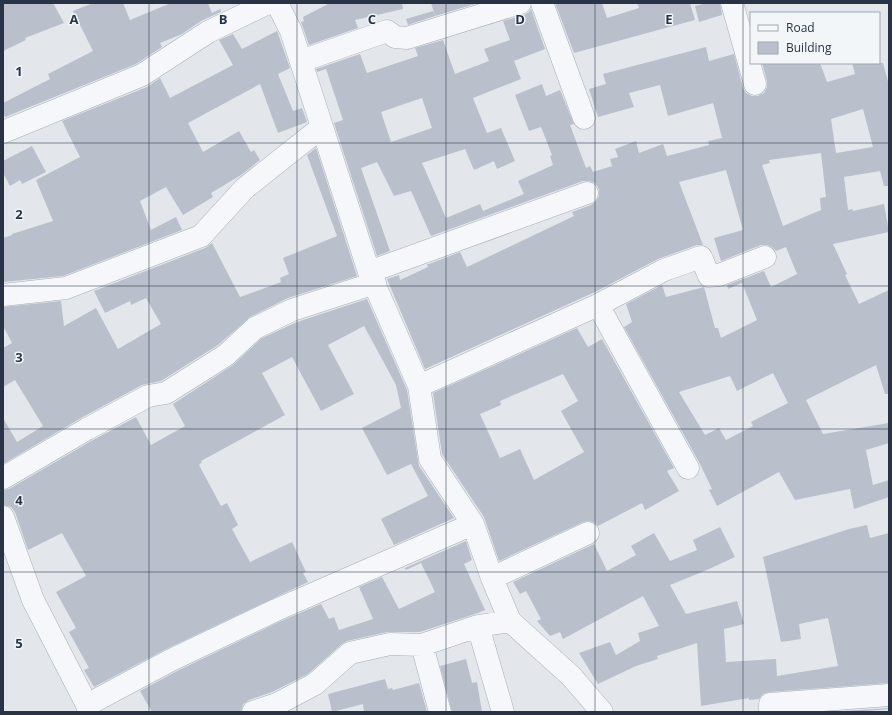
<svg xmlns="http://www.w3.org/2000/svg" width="892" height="715" font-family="'Open Sans',sans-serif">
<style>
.building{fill:#b9c0cb;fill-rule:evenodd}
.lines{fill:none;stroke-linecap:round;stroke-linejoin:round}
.minor-casing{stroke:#a7aeb7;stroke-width:23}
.minor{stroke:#f6f7fa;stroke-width:22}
.grid{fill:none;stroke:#283446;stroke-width:1;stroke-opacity:0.55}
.grid-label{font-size:13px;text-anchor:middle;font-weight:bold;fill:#283446;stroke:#f3f6f9;stroke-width:3;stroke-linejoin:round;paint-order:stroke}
</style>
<rect width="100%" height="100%" fill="#e3e7ec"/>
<path class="building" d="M3 3H53L64 23 25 38 26 40 3 51Z
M93 3H123L130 20 171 3H208L212 13 220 9 221 12 201 21 182 34 160 43 162 47 136 64 5 117 3 113V103L50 79 48 74 93 51 73 11Z
M330 3H402L403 9 355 20 358 28 309 45 301 22 304 21 303 17Z
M431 3H478L435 16Z
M555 3H602L607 18 639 8 637 3H690L695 20 574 53Z
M707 3H720L722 15 699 22 695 6Z
M531 9 545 49 514 61 521 79 473 98 487 133 501 128 515 161 497 169 494 161 474 170 465 149 422 163 446 218 480 204 483 211 524 194 518 181 553 165 550 156 552 155 541 127 529 131 515 95 542 84 546 96 560 90 574 124 570 125 586 168 590 166 593 172 612 166 610 159 618 157 615 149 636 141 639 153 663 144 667 156 709 145 708 141 722 138 713 103 668 116 660 85 629 93 634 107 598 117 589 89 606 84 603 74 706 47 709 61 734 54 743 88 746 93 752 96H758L764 93 767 87V81L762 63H820L827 82 855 74 852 63H883L889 85V186H884L880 171 844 177 848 210 852 209 853 211 884 204 889 232 833 244 847 274 845 275 859 304 889 290V394H885L876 365 806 400 823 434 889 423V443L866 450 873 485 889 480V497L854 509 850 489 795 500 779 472 717 506 709 490 712 489 699 462 624 327 632 322 626 304 662 285 666 297 704 287 715 328H718L721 338 757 320 742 283 728 289 727 285 764 271 771 287 797 274 786 247 776 251 772 247 767 245H761L721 261 714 238 743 230 726 170 679 182 703 245H697L658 259 595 292 425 369 387 279 399 275 400 280 428 267 427 264H429L460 252 467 267 574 216 572 212 591 205 596 201 599 196V189L595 183 589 181H583L431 236 411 191 394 196 377 162 361 168 390 251 377 256 334 123 343 120 326 69 317 72 316 69 360 54 367 73 418 56 415 48 443 40 455 74 489 61 484 49 510 40 503 21 524 15 529 12ZM422 98 432 128 391 142 381 112ZM863 109 873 147 836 153 831 119ZM821 153 826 197 820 198 821 210 783 226 762 165 770 163 769 160ZM773 373 788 403 751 422 753 426 726 440 719 428 705 435 679 392 730 376 737 391Z
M433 11 435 16 408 25 406 19Z
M277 31 290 68 278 74 293 111 302 108 307 122 278 133 260 84 188 123 203 152 239 131 251 152 254 150 260 160 241 175 211 193 213 197 183 215 166 187 140 201 151 230 176 217 182 230 63 276 3 282V238L12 235V234L53 221 36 180 80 157 62 121 147 87 160 78 170 98 233 65 219 40 233 34 242 49Z
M32 146 46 172 22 184 20 180 10 186 3 173V161Z
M316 148 357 276 288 298 250 317 218 345 161 381 142 385 81 418 3 464V418L17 442 43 426 15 380 3 387V348L12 343 3 326V307L61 301 64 326 96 308 118 349 161 324 146 298 131 305 130 301 105 313 94 291 205 248 212 243 240 297 281 282 280 278 289 274 283 258 337 236 307 155Z
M367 299 407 390 419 466 454 518 394 545 381 519 428 496 411 464 387 475 362 428 401 408 396 385 364 326 328 345 354 394 321 411 292 357 262 373 285 415 201 461 202 462 199 465 221 506 227 503 238 525 232 529 250 562 292 542 306 572 303 573 308 582 166 649 94 687 84 670 89 668 69 632 76 628 56 592 86 576 62 533 28 550 15 512 11 507 3 505V490L9 489 93 440 136 417 151 445 185 426 173 404 233 365 262 338 297 322Z
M577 328 588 347 602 339 674 468 667 471 679 491 645 510 642 503 598 526 595 523 589 521 583 522 499 561 484 517 442 454 433 393ZM563 374 578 401 561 411 584 452 534 480 520 449 500 458 480 414 501 405 500 401Z
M867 525 870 538 889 533V683L769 692 763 694 759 699 749 700V698L701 706 697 643 657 656 658 659 636 666 598 684 579 653 610 642 616 655 640 641 638 633 659 626 643 596 563 639 560 632 550 636 537 621 541 619 526 591 520 594 513 582 594 544 607 571 636 555 631 546 654 533 670 561 697 550 693 540 720 527 735 557 707 570 670 585 686 614 737 601 744 624 724 629 726 662 776 659 777 676 838 666 828 618 799 624 801 639 781 642 763 557 849 529Z
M466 541 472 560 464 564 485 610 478 613 420 632H387L347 641 342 644 308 674 272 692 249 700 243 704 241 712H152L140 691 177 671 281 621 321 604 329 619 334 617 339 630 373 619 359 587 382 577 399 609 435 592 421 563 406 570 405 568Z
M466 659 472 683 477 682 482 712H452L440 666Z
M385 679 388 689 392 688 393 690 419 683 427 712H364L363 704 332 712 328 694Z
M889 708V709L855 712H830Z"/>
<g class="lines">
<defs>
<path id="minor" d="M277 3 291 31 369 272 419 386 430 459 473 524 492 578 510 621 571 676 602 712
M542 3 584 118
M732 3 755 84
M301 61 387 31 395 37 407 38 520 3
M3 132 142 75 208 32 268 3
M369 272 587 193
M3 295 66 288 201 236 245 188 322 127
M598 305 688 468
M419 386 598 305 664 270 701 257 709 276 719 275 765 257
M3 478 87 429 148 396 166 393 226 355 255 328 292 310 375 283
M3 517 33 600 87 705 89 712
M492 578 588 533
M478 626 503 712
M422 645 440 712
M87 705 171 660 276 610 473 524
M253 712 277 704 315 684 350 653 390 644 422 645 478 626 510 621
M770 712V704L889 695"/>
</defs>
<use href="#minor" class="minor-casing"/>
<use href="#minor" class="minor"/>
</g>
<path class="grid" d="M149 3V712M297 3V712M446 3V712M595 3V712M743 3V712M3 143H889M3 286H889M3 429H889M3 572H889"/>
<g class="grid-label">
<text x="74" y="24">A</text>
<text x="223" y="24">B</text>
<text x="372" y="24">C</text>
<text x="520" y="24">D</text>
<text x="669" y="24">E</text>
<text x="19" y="76">1</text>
<text x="19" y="219">2</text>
<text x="19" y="362">3</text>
<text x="19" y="505">4</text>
<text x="19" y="648">5</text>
</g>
<rect width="892" height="715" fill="none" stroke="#283446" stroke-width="8"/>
<rect x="750" y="12" width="130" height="52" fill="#f3f6f9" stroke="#a2a8b1"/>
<rect x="758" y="25" width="20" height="6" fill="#f6f7fa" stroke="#a2a8b1"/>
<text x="786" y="32" font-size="12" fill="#283446">Road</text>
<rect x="758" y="42" width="20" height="12" fill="#b9c0cb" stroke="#a2a8b1"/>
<text x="786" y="52" font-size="12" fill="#283446">Building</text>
</svg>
